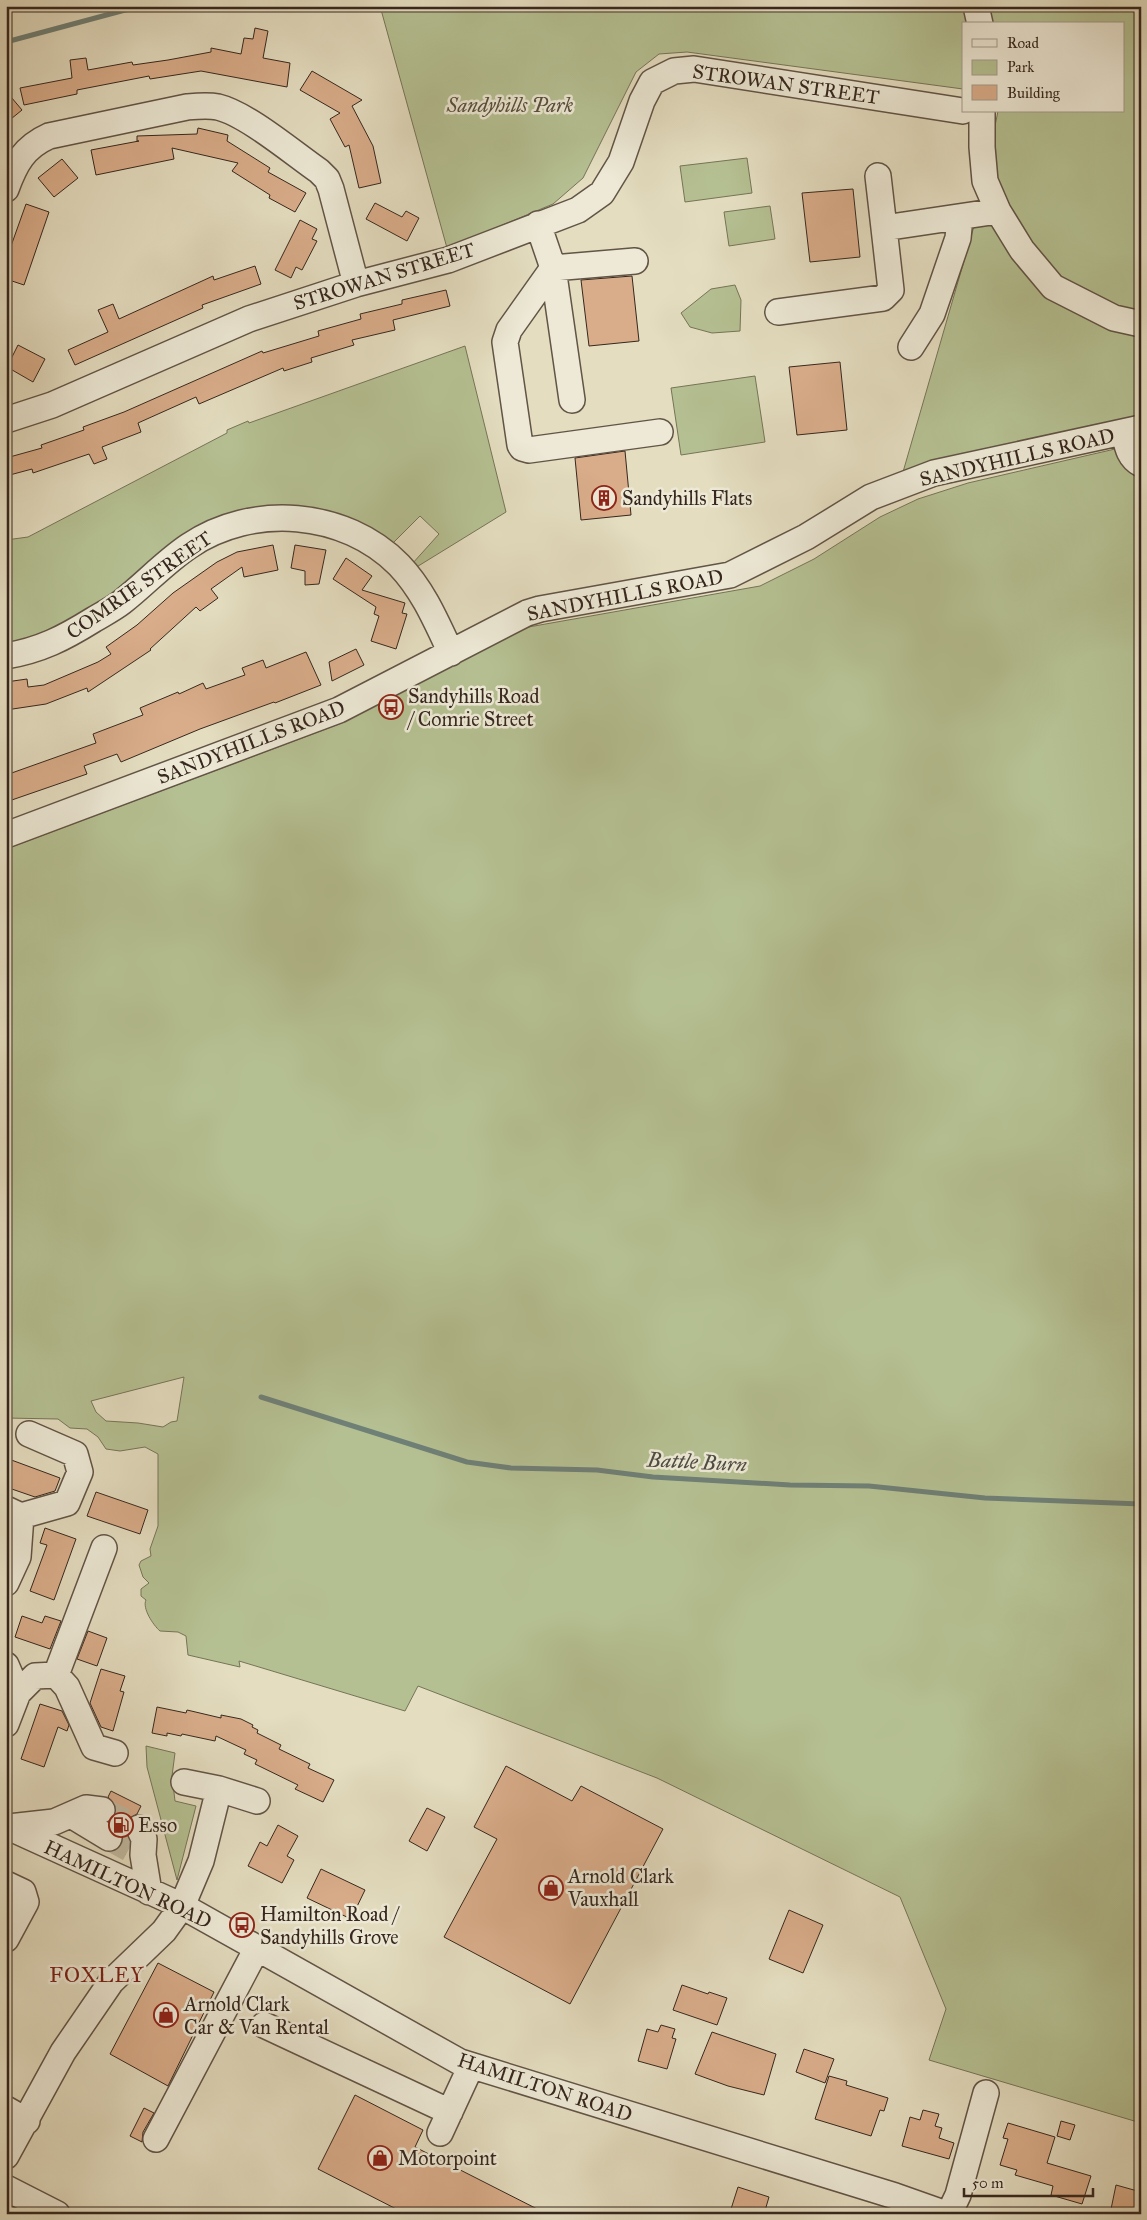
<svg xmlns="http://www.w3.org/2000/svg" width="1147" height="2220" font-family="'IM FELL Great Primer',serif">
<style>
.green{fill:#b5c092;stroke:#767458;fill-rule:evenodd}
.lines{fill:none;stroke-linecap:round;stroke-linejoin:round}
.stream{stroke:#6f8077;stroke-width:5}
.building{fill:#d9ad8a;stroke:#36271e}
.minor-tunnel{stroke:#c1b9a0;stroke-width:25;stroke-dasharray:25 12;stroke-linecap:butt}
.minor-casing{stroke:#625446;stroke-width:28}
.minor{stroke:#ede9d6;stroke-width:25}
.labels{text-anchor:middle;stroke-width:5;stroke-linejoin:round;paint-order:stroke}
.street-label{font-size:20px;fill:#36271e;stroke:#ede9d6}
.park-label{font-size:20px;font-style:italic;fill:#564d3b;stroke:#ede9d6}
.poi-label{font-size:20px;fill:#36271e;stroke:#ede9d6;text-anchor:start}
.water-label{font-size:21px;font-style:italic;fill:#4e4c43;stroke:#ede9d6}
.neighbourhood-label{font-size:21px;letter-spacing:1px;fill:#7a1f14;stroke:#ede9d6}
</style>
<rect width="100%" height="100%" fill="#e4ddc0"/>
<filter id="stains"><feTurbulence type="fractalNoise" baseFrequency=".004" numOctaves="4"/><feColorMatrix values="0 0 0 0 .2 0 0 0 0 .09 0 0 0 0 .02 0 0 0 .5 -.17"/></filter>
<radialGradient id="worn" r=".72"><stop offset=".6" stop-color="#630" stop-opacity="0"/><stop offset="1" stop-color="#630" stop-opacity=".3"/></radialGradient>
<path class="green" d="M380 6H1141V418L903 472 977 216 998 111H1123V24H963V89L687 52 659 54 636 72 583 178 553 204 447 248Z
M747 158 752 193 685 202 680 166Z
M770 206 775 239 729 246 724 212Z
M735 285 741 300 740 331 712 333 690 327 681 313 711 289Z
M465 346 506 512 415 568 412 564 439 534 420 516 391 545 255 508C231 513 208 519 187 532 162 548 142 571 119 589 87 615 48 637 6 643V540L28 537 227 433V430L248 421 249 423Z
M755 376 765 442 681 455 671 388Z
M1141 443V2123L929 2060 946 2009 900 1897 657 1778 418 1686 405 1711 239 1661 240 1667 188 1655 186 1636 178 1632 160 1631C153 1625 142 1608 146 1600L141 1596V1589L149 1583 143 1577 139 1565 141 1561 151 1556 150 1549 158 1526V1454L145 1447 120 1451 106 1449 98 1437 87 1429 70 1428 58 1419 6 1418V849L342 723 523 628 760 586 814 559 880 517 918 499 968 483ZM184 1377 177 1421 171 1422 163 1427 138 1423 106 1421 96 1412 91 1401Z
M146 1746 175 1753 172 1776 175 1801 196 1806 177 1880 147 1767Z"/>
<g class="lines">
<path class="stream" d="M6 42 140 6
M261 1397 467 1462 511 1468 597 1470 653 1477 790 1485 869 1486 985 1498 1141 1504"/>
</g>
<path class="building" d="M255 28 268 31 263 58 290 63 287 87 201 71 150 79 149 76 77 90V94L24 105 20 88 72 78 70 60 86 58 88 70 132 62 133 65 168 60 211 52V48L241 54 244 38 253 39Z
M312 71 362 100 352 106 373 146 381 183 359 188 349 145 345 147 330 119 340 113 300 90Z
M6 91 22 110 6 123Z
M198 128 228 135 227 141 270 168 268 172 306 193 295 212 269 198 270 195 232 171 238 163 172 148 174 159 96 175 91 150 139 141H137V136L197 134Z
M62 159 78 178 54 197 38 178Z
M853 189 860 257 810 262 802 193Z
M375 203 402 217 406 211 419 218 407 241 366 219Z
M26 204 49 212 24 285 6 279V260Z
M300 220 317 229 312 239 317 241 302 270 296 267 291 278 275 270Z
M255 266 261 284 202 305 203 308 75 365 68 350 108 332 98 310 113 304 119 319 213 276 214 280Z
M632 276 639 341 589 346 581 280Z
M446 290 450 306 393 320 395 330 352 340 354 345 311 358 312 362 284 371 283 368 199 404 196 397 138 423 141 432 102 447 107 459 94 464 89 454 33 473 32 469 6 476V458L42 448 41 445 84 430 83 427 124 412 262 351 263 353 319 336 318 331 361 319 360 314 402 304V300Z
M18 345 45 359 33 382 7 367Z
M840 362 847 430 797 435 789 367Z
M625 451 631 515 581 520 575 458Z
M273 545 278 570 244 577 242 567 211 589 218 598 200 611 196 607 150 649 151 650 88 692 87 688 46 704 6 710V682L27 679 28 687 44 685 98 662 111 654 106 647 137 625 173 593 217 562 237 552Z
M295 545 326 550 319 584 305 585V571L291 568Z
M346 558 372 576 362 590 405 603 402 613 407 614 396 649 371 641 379 616 374 614 376 607 333 579Z
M356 649 364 665 332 681 329 662Z
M306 652 321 685 275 703 274 702 200 729 121 762 117 754 84 766 87 774 6 802V775L96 743 93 734 143 715 140 708 178 692 179 694 203 683 206 689 245 675 242 668 263 660 266 668Z
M6 1458 60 1478 55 1491 35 1497 6 1487Z
M96 1492 148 1510 140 1534 87 1516Z
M45 1528 76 1539 54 1600 30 1591 47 1545 40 1543Z
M22 1616 42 1623 45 1616 61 1621 50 1649 15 1637Z
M88 1631 107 1638 97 1666 77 1659Z
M101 1669 125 1676 120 1691 124 1692 113 1731 101 1727 90 1703Z
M40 1704 62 1711 69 1725 67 1731 58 1727 44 1767 21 1759Z
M157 1707 186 1713 187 1710 221 1718V1715L241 1719 253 1725 252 1727 258 1730 257 1733 281 1745 279 1749 310 1764 308 1768 334 1780 323 1802 295 1789 298 1785 255 1764 257 1760 244 1754 246 1750 216 1736 215 1741 182 1734 181 1736 167 1733V1736L152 1733Z
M506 1766 572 1801 581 1786 663 1829 570 2004 444 1937 497 1839 474 1827Z
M111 1791 141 1806 137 1814 128 1819 125 1826 129 1842 125 1855 116 1851 122 1845 123 1838 121 1831 110 1822 116 1811 115 1804 108 1797Z
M427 1808 445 1817 427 1851 409 1841Z
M278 1825 298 1836 287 1856 294 1860 282 1883 248 1866 260 1842 267 1846Z
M321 1869 365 1890 351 1919 307 1898Z
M789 1910 823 1925 803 1973 769 1959Z
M158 1963 214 1992 168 2086 110 2054Z
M682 1985 708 1994 709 1992 727 1998 717 2025 673 2010Z
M661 2025 675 2029 672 2038 676 2039 667 2069 638 2061 647 2029 658 2032Z
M712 2032 776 2054 764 2095 728 2086 695 2074Z
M804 2049 834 2059 825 2083 796 2072Z
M829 2076 847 2081 846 2085 888 2098 884 2111 880 2110 871 2136 815 2119Z
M355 2095 423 2130 415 2147 547 2214H406L318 2169Z
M144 2108 154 2113 143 2132 142 2142 130 2136Z
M923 2110 939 2114 935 2126 942 2128 939 2138 954 2143 949 2159 902 2146 910 2117 920 2120Z
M1061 2121 1075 2125 1070 2140 1057 2136Z
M1008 2123 1055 2137 1047 2163 1091 2176 1082 2204 1051 2195 1053 2186 1015 2175 1017 2170 1000 2165 1008 2139 1003 2138Z
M1116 2185 1141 2192V2214H1110Z
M738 2187 769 2197 764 2214H747L731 2209Z"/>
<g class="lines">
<path class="minor-tunnel" d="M102 1810 139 1828
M109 1838 129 1849"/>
<defs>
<path id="minor" d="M976 6 980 24
M982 111V147L985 181 998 211 1022 250 1053 287 1114 318 1141 324
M878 176 884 228 998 211
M6 189C15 164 24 147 49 136L187 107C198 106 208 105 218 107 247 114 293 153 319 171L327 179 331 189 356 284
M538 224 553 268 509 330 505 342 520 445 522 448 529 450 660 432
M778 312 883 298 891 290 884 228
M911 347 932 314 958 238 960 217
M572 400 553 268 635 261
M6 420 52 405 249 319 356 284 448 260 578 210 602 193 621 162 642 101 652 82 674 71 694 69 963 111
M1124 432C1127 445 1128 457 1141 464
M6 656C41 650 64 638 93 620 103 614 113 609 122 602 145 584 165 562 189 546 252 503 345 510 399 565 423 590 436 621 451 653
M6 835 339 710 527 613 540 609 730 575 806 537 871 497 934 473 1141 428
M6 1509 21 1516 18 1557 6 1583
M21 1516 67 1503 80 1472 75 1454 29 1434
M6 1665 18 1693 6 1724
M56 1675 104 1548
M18 1693 35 1676 56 1675 67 1687 94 1747 115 1753
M184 1782 219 1789 257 1801
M71 1815 109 1838
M6 1826 182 1906 460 2062 895 2196 946 2214
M9 1827 54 1822 86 1808 102 1810
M139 1828 144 1839 143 1855 149 1892
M6 1884 23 1892 26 1902 6 1939
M264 2025 450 2112
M6 2109 27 2121
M440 2133 471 2066
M156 2139 257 1948
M6 2156 63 2052 111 1982 164 1931 182 1906 201 1861 219 1789
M6 2188 57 2214
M949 2214 958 2195 986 2093"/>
</defs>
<use href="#minor" class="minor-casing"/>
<use href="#minor" class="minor"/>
</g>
<defs>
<symbol id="building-ring" viewBox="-11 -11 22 22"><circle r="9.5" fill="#ede9d6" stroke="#8f2418" stroke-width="1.5"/><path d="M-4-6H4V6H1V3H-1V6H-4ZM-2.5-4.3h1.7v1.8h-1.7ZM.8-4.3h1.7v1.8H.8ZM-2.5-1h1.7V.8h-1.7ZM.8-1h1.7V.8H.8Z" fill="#8f2418"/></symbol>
<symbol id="bus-ring" viewBox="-11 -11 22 22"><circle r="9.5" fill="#ede9d6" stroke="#8f2418" stroke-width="1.5"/><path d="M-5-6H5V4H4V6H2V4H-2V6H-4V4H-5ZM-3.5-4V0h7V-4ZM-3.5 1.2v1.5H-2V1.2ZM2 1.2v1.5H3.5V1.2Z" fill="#8f2418"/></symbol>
<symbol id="fuel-ring" viewBox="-11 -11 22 22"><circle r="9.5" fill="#ede9d6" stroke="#8f2418" stroke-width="1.5"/><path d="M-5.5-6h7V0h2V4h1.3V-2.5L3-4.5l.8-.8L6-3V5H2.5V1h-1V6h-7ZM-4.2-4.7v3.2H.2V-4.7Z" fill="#8f2418"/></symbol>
<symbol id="shop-ring" viewBox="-11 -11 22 22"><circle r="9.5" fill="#ede9d6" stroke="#8f2418" stroke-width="1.5"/><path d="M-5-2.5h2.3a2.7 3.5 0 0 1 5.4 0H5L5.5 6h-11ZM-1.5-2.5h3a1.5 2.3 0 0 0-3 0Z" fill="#8f2418"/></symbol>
</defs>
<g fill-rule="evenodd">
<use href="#building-ring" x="590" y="484" width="28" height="28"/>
<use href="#bus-ring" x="377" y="693" width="28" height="28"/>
<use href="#fuel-ring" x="107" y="1811" width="28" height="28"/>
<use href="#shop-ring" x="537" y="1874" width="28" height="28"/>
<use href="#bus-ring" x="228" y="1911" width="28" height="28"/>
<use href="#shop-ring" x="152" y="2001" width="28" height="28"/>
<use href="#shop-ring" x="366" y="2144" width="28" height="28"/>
</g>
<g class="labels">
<g class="street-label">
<text transform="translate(786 84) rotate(8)" y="7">STROWAN STREET</text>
<text transform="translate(384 276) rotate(-17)" y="7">STROWAN STREET</text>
<text transform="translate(1017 457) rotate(-13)" y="7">SANDYHILLS ROAD</text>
<text transform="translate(139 585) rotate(-35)" y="7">COMRIE STREET</text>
<text transform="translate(625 595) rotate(-11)" y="7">SANDYHILLS ROAD</text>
<text transform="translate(251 742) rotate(-21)" y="7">SANDYHILLS ROAD</text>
<text transform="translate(128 1884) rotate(25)" y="7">HAMILTON ROAD</text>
<text transform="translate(545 2087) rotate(18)" y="7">HAMILTON ROAD</text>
</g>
<g class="park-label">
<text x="510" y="112">Sandyhills Park</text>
</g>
<g class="poi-label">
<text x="622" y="505">Sandyhills Flats</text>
<text x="408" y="703">Sandyhills Road<tspan x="408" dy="23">/ Comrie Street</tspan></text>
<text x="138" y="1832">Esso</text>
<text x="568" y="1883">Arnold Clark<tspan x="568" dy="23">Vauxhall</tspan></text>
<text x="260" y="1921">Hamilton Road /<tspan x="260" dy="23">Sandyhills Grove</tspan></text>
<text x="184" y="2011">Arnold Clark<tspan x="184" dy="23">Car &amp; Van Rental</tspan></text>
<text x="398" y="2165">Motorpoint</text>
</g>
<g class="water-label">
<text transform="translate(697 1462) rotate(3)" y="7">Battle Burn</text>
</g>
<g class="neighbourhood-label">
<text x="97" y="1982">FOXLEY</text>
</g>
</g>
<rect width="1147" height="2220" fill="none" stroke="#e4ddc0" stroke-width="25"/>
<rect x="8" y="8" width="1132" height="2205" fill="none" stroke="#36271e" stroke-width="2.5"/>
<rect x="12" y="12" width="1122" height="2195" fill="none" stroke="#36271e"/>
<rect x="962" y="22" width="162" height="90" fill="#ede9d6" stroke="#a49b8c"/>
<rect x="972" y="39" width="25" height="8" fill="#ede9d6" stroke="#a49b8c"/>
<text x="1007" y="48" font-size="15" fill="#36271e">Road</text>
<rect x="972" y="60" width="25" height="15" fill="#b5c092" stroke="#a49b8c"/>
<text x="1007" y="72" font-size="15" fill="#36271e">Park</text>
<rect x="972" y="85" width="25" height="15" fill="#d9ad8a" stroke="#a49b8c"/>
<text x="1007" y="98" font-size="15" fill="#36271e">Building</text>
<path d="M964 2188v8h129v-8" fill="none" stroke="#36271e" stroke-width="2.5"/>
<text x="972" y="2188" font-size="15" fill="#36271e" stroke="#ede9d6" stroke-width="4" paint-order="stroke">50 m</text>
<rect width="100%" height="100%" filter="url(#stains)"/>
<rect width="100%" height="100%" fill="url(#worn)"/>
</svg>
